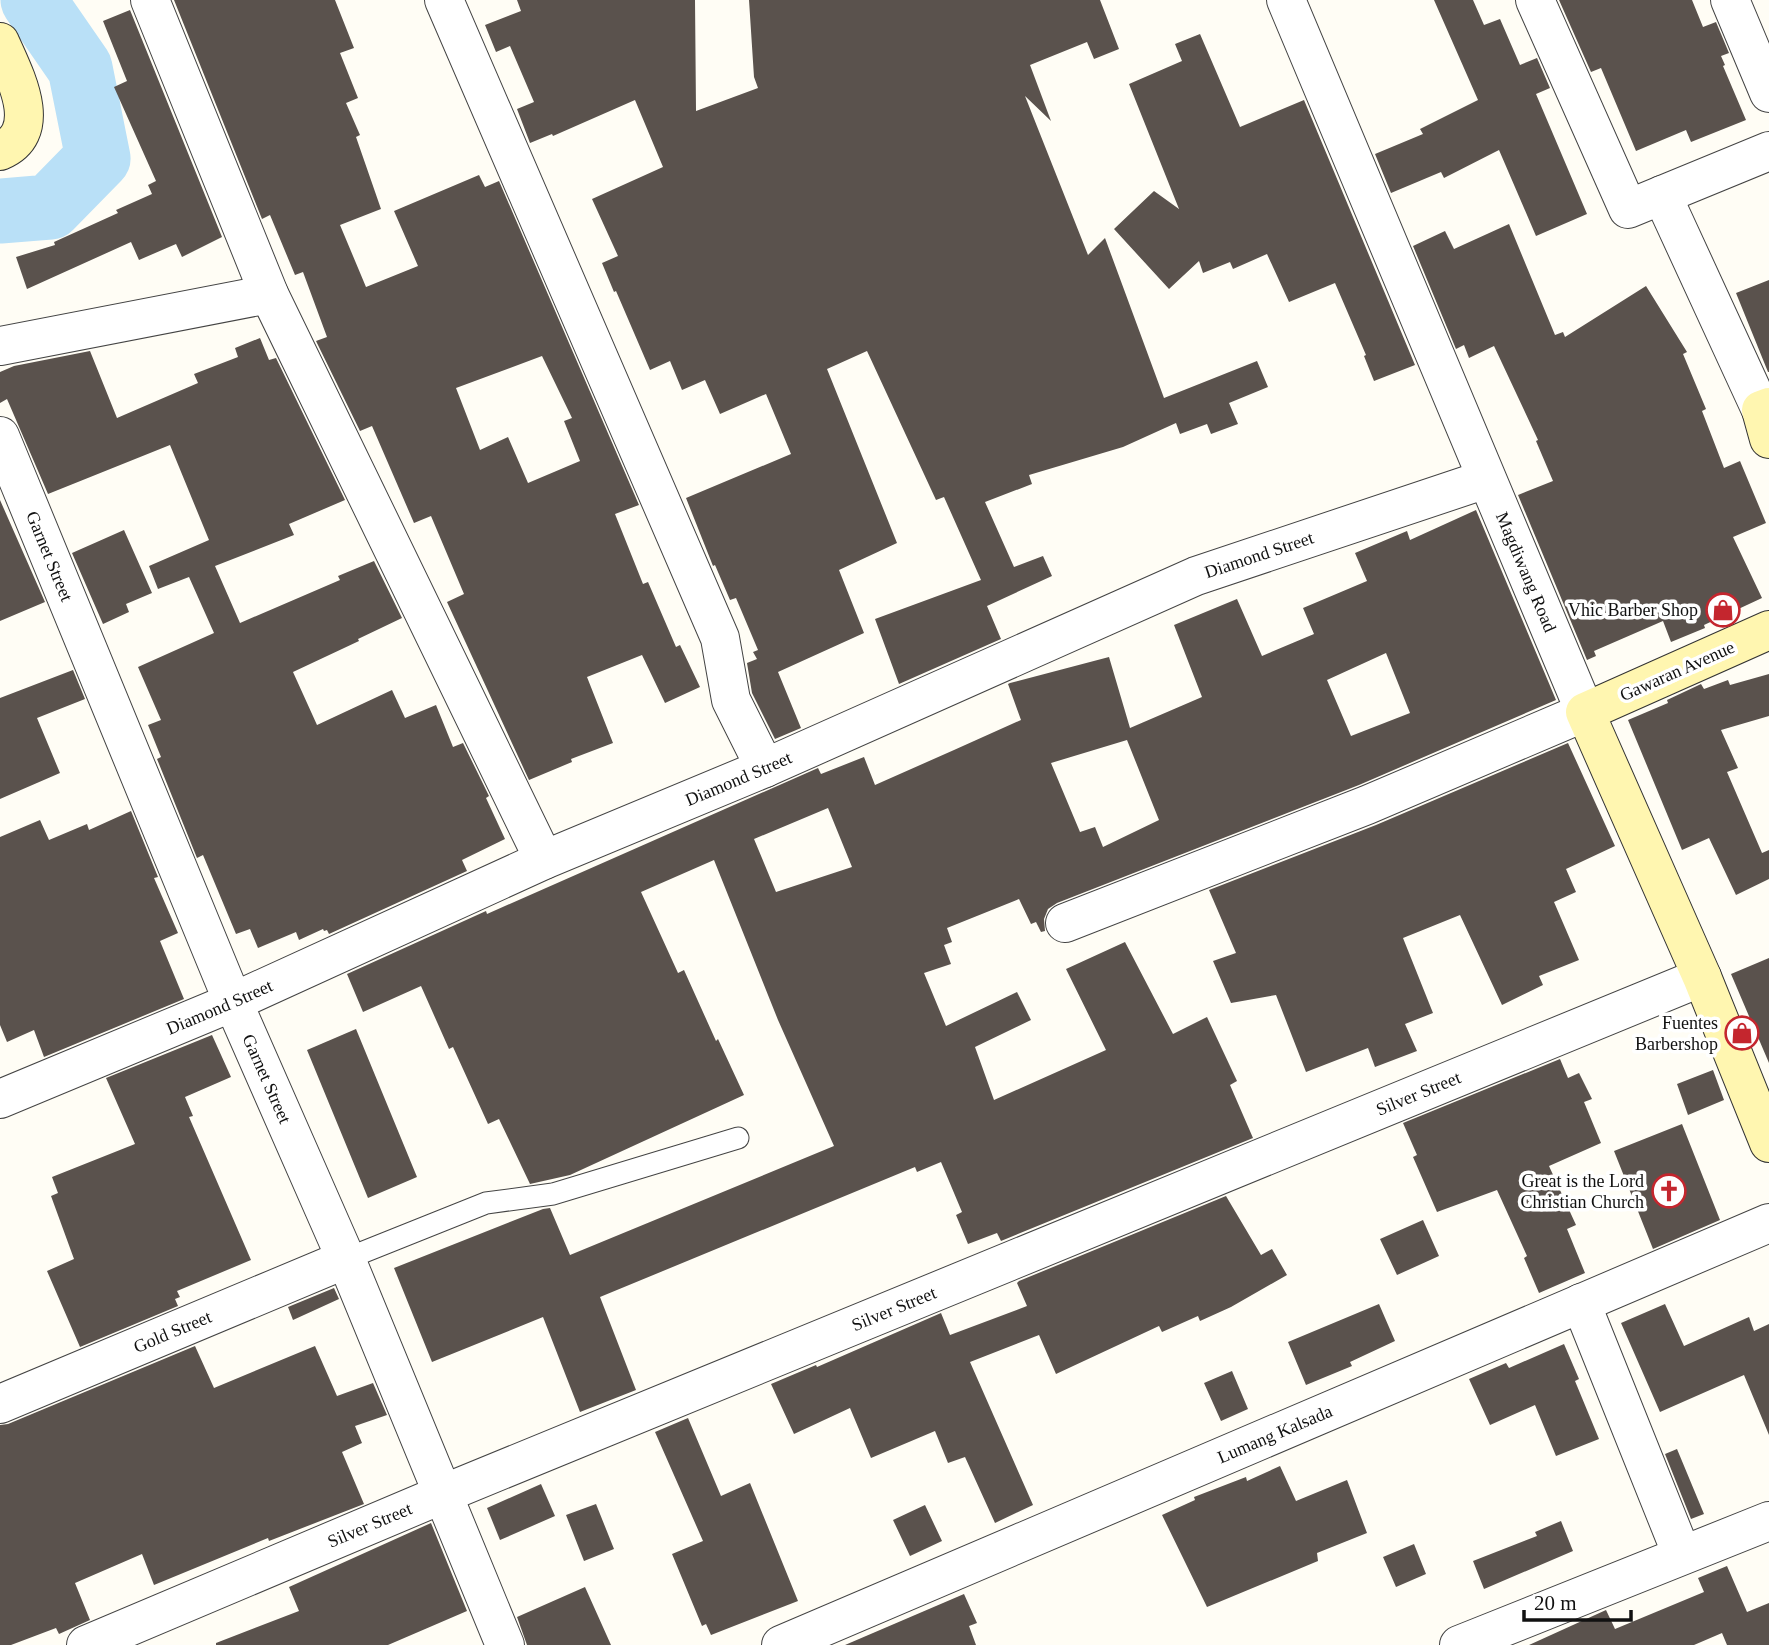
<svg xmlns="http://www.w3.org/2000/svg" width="1769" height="1645" font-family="Georgia,serif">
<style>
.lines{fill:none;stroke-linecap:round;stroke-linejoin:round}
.river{stroke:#b9e0f7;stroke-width:65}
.building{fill:#5a524d;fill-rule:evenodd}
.lane-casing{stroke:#444;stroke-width:23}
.street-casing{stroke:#444;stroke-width:40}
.secondary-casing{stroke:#333;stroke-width:40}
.lane{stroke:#fff;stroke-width:21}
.street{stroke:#fff;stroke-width:38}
.secondary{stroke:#fff6b0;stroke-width:38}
.labels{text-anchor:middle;stroke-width:7;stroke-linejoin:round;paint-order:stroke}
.street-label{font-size:18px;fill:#111;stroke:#fff}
.poi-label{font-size:18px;fill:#111;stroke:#fff;text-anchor:end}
</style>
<rect width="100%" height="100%" fill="#fffdf5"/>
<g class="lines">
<path class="river" d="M0 211 50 207 98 158 80 68 33 0"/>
</g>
<path class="building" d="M174 0H335L354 48 340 53 358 98 346 103 360 135 356 137 381 209 340 225 366 287 418 266 394 211 479 175 485 187 499 181 639 505 615 514 643 584 648 582 676 647 680 645 700 687 665 703 642 655 587 677 613 743 571 759 572 762 529 780 447 602 464 594 431 516 414 523 372 426 360 431 316 341 327 337 303 272 295 275 270 215 262 219ZM542 356 572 418 564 421 580 461 528 483 508 437 480 450 456 388Z
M517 0H695L696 111 758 88 754 77 749 0H1100L1119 49 1094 59 1087 42 1030 65 1051 121 1025 96 1088 255 1105 238 1164 398 1257 361 1268 387 1229 403 1238 424 1211 434 1207 424 1180 434 1176 423 1123 447 1029 475 1032 484 985 502 1014 567 1043 556 1052 576 987 606 1001 639 899 684 875 619 981 580 944 497 936 500 867 351 827 369 897 543 839 570 864 633 778 672 801 728 775 739 752 693 747 663 757 659 753 652 758 650 736 598 730 600 715 565 713 566 686 498 791 454 766 394 720 414 705 380 682 390 670 361 650 370 616 291 614 292 602 263 618 256 592 199 663 167 635 100 553 136 552 134 530 143 517 109 534 102 510 46 496 52 485 25 521 11Z
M1434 0H1473L1484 25 1500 19 1520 65 1537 58 1550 88 1536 94 1587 214 1536 236 1499 150 1444 178 1441 172 1391 193 1375 154 1423 134 1420 129 1478 100Z
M1559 0H1692L1703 27 1716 22 1729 53 1721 56 1725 65 1723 66 1746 120 1691 142 1686 130 1636 151 1601 68 1591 72Z
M130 10 222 237 182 257 176 244 139 260 131 242 27 289 16 257 55 245 54 242 118 213 116 210 152 194 148 185 156 181 114 87 127 81 103 21Z
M1200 34 1240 127 1304 100 1415 365 1374 381 1364 356 1366 355 1335 283 1289 302 1267 254 1233 269 1230 262 1203 273 1199 261 1169 289 1114 229 1154 191 1179 209 1129 84 1182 61 1175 44Z
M1509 224 1555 335 1563 332 1565 337 1646 286 1687 352 1683 354 1706 409 1702 411 1724 468 1740 461 1766 523 1733 537 1762 598 1704 625 1705 628 1671 642 1663 621 1594 651 1596 656 1587 660 1518 495 1553 481 1536 441 1538 440 1494 346 1469 358 1464 345 1456 349 1413 246 1445 231 1454 249Z
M1769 280V372H1768L1736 293Z
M260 338 269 360 276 358 345 500 289 524 294 535 215 566 240 623 340 580 338 576 374 561 402 618 358 639 359 641 293 672 317 725 392 690 405 718 436 705 453 747 463 743 489 796 486 798 505 839 462 860 467 871 329 934 327 930 324 931 323 929 299 940 296 932 258 948 250 929 236 934 203 855 197 858 157 759 161 757 148 725 161 720 138 667 214 633 189 577 158 589 149 566 209 540 170 445 48 494 7 399 0 403V372L14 366 90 351 117 418 198 383 194 374 238 357 235 348Z
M0 500 45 602 0 621Z
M1476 510 1556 700 1359 785 1057 903 1048 909 1044 919 1045 931 1041 932 1036 922 1031 924 1019 899 947 928 952 942 944 945 951 964 924 973 946 1026 1017 992 1031 1020 975 1047 994 1100 1106 1050 1066 969 1125 942 1173 1034 1207 1017 1237 1081 1230 1085 1253 1138 1001 1241 997 1233 968 1244 956 1215 962 1212 941 1162 917 1172 915 1167 600 1297 636 1390 580 1412 543 1317 432 1362 394 1268 543 1209 550 1208 570 1255 834 1146 778 1020 714 860 641 892 678 973 684 970 716 1041 718 1039 744 1095 570 1175 530 1184 499 1119 488 1124 453 1047 449 1049 421 986 363 1012 347 974 486 911 487 914 818 768 821 774 864 757 875 785 954 750 1021 720 1008 684 1010 683 1109 657 1130 728 1202 697 1174 625 1237 599 1262 656 1314 634 1303 608 1367 581 1355 553 1407 531 1410 540ZM1386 653 1410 713 1351 736 1327 680ZM1127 740 1159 820 1103 847 1095 827 1080 832 1051 763ZM828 808 852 867 776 892 754 839Z
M124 530 152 593 126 604 129 612 103 624 72 553Z
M73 670 85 699 37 718 60 773 0 799V698Z
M1769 674V716L1721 730 1738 768 1727 772 1762 853 1769 850V879L1736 895 1709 838 1682 850 1628 720 1668 703 1667 700 1701 684 1704 689 1728 680 1730 685Z
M1568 743 1615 846 1566 869 1576 892 1554 902 1579 960 1539 976 1543 985 1502 1005 1460 915 1403 938 1433 1013 1405 1024 1417 1051 1375 1067 1368 1048 1306 1072 1276 995 1231 1003 1213 961 1236 953 1209 890 1376 825Z
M131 811 158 877 154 878 178 933 160 941 184 999 44 1057 34 1030 7 1042 0 1025V837L40 820 49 840 87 824 89 830Z
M1769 958V1063L1731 974Z
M356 1029 417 1177 368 1198 307 1050Z
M212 1035 231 1077 185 1097 193 1116 189 1117 251 1260 177 1291 180 1297 175 1299 178 1306 80 1347 47 1271 74 1259 51 1196 58 1193 52 1177 135 1144 106 1078Z
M1560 1059 1568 1078 1579 1073 1592 1099 1584 1102 1601 1143 1549 1166 1576 1225 1567 1229 1585 1273 1539 1293 1524 1258 1527 1256 1497 1190 1437 1212 1413 1157 1417 1155 1403 1123Z
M1713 1070 1724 1100 1688 1115 1677 1084Z
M1682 1124 1720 1220 1653 1249 1614 1151Z
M1226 1196 1261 1255 1272 1249 1287 1275 1231 1307 1200 1321 1198 1316 1162 1332 1159 1326 1056 1374 1039 1335 970 1362 1033 1505 995 1523 965 1457 948 1463 935 1431 871 1458 850 1408 794 1434 771 1384 816 1365 817 1367 941 1313 950 1335 1027 1306 1017 1283 1019 1281Z
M1423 1220 1439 1256 1397 1275 1380 1239Z
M334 1288 339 1299 293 1320 288 1307Z
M1379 1304 1395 1341 1350 1362 1352 1366 1306 1385 1288 1342Z
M1665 1304 1684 1346 1749 1317 1754 1331 1769 1324V1435L1744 1375 1660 1412 1621 1323Z
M1564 1344 1579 1379 1575 1381 1599 1439 1556 1456 1535 1405 1490 1425 1469 1379 1506 1363 1509 1368Z
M195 1346 214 1388 315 1346 337 1396 373 1383 387 1415 355 1426 362 1443 342 1452 364 1504 269 1541 268 1538 154 1585 142 1554 75 1583 90 1620 59 1634 56 1628 11 1645H0V1425L8 1424Z
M1232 1371 1248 1409 1221 1421 1204 1383Z
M688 1418 721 1496 750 1483 798 1601 711 1635 706 1624 702 1626 672 1554 703 1541 655 1432Z
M1677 1449 1704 1514 1691 1519 1665 1454Z
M1280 1466 1296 1501 1347 1480 1367 1533 1317 1553 1318 1561 1207 1607 1162 1515 1195 1500 1194 1497 1246 1477 1247 1481Z
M541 1484 555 1516 500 1540 487 1508Z
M596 1504 614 1549 584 1561 566 1515Z
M925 1505 942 1541 910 1556 893 1520Z
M1561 1521 1573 1551 1484 1589 1473 1561 1537 1536 1535 1532Z
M431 1523 467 1611 388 1645H216V1643L299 1611 289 1587Z
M1414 1544 1426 1574 1396 1587 1383 1557Z
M1727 1566 1747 1612 1769 1603V1645H1727L1722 1633 1694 1645H1529L1606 1610 1615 1629 1704 1592 1698 1578Z
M585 1587 611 1645H527L517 1617Z
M964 1594 977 1623 969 1626 976 1645H845Z"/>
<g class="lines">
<defs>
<path id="lane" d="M346 1259 486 1203 553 1194 738 1138"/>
<g id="street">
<path d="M150 0 269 294 544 860"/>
<path d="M444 0 720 638 731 700 765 768"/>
<path d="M1535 0 1628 209 1769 151"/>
<path d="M1730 0 1769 93"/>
<path d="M1662 195 1761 410"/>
<path d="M0 346 269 294"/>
<path id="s1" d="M0 436 233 1002 346 1259 505 1645"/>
<path d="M1065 923 1367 805 1585 712 1286 0"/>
<path id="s2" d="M0 1099 233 1002 544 860 765 768 1196 576 1486 479"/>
<path d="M1581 1303 1682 1555"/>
<path id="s3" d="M0 1404 346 1259"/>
<path id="s4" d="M86 1645 443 1494 1702 977"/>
<path id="s5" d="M781 1645 1769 1223"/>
<path d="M1459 1645 1769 1521"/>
</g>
<path id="secondary" d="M0 42C14 74 46 132 0 151
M1769 407 1761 410 1769 439
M1769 630 1585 712 1702 977 1769 1143"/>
</defs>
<use href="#lane" class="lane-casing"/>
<use href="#street" class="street-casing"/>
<use href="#secondary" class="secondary-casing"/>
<use href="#lane" class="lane"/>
<use href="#street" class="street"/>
<use href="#secondary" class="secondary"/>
</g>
<defs>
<symbol id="shop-ring" viewBox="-11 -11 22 22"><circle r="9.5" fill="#fff" stroke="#c4262e" stroke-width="1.5"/><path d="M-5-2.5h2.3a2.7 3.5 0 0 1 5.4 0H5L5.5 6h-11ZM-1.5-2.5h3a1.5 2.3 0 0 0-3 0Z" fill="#c4262e"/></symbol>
<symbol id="church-ring" viewBox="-11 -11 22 22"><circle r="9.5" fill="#fff" stroke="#c4262e" stroke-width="1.5"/><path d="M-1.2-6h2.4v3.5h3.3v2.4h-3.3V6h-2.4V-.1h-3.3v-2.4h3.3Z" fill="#c4262e"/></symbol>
</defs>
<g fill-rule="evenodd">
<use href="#shop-ring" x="1704" y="591" width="38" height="38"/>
<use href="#shop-ring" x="1723" y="1014" width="38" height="38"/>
<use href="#church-ring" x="1650" y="1172" width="38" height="38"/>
</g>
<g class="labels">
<g class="street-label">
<text dy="6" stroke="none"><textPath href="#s2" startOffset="1372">Diamond Street</textPath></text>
<text dy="6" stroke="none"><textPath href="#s1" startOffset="130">Garnet Street</textPath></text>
<text transform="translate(1526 572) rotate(67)" y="6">Magdiwang Road</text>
<text transform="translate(1677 671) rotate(-24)" y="6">Gawaran Avenue</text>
<text dy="6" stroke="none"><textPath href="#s2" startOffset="805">Diamond Street</textPath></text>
<text dy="6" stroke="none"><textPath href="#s2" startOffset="238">Diamond Street</textPath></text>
<text dy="6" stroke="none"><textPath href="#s1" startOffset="696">Garnet Street</textPath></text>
<text dy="6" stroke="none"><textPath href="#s4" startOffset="1442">Silver Street</textPath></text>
<text dy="6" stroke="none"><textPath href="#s4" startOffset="875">Silver Street</textPath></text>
<text dy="6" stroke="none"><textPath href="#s3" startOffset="187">Gold Street</textPath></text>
<text dy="6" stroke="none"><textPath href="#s5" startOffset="537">Lumang Kalsada</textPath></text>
<text dy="6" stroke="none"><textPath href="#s4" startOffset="308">Silver Street</textPath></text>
</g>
<g class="poi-label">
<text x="1698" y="616">Vhic Barber Shop</text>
<text x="1718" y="1029">Fuentes<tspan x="1718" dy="21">Barbershop</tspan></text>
<text x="1644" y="1187">Great is the Lord<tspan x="1644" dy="21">Christian Church</tspan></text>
</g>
</g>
<path d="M1524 1610v10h107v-10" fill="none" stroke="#111111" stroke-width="3.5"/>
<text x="1534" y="1610" font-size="21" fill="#111111" stroke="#ffffff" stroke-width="5" paint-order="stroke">20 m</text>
</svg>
